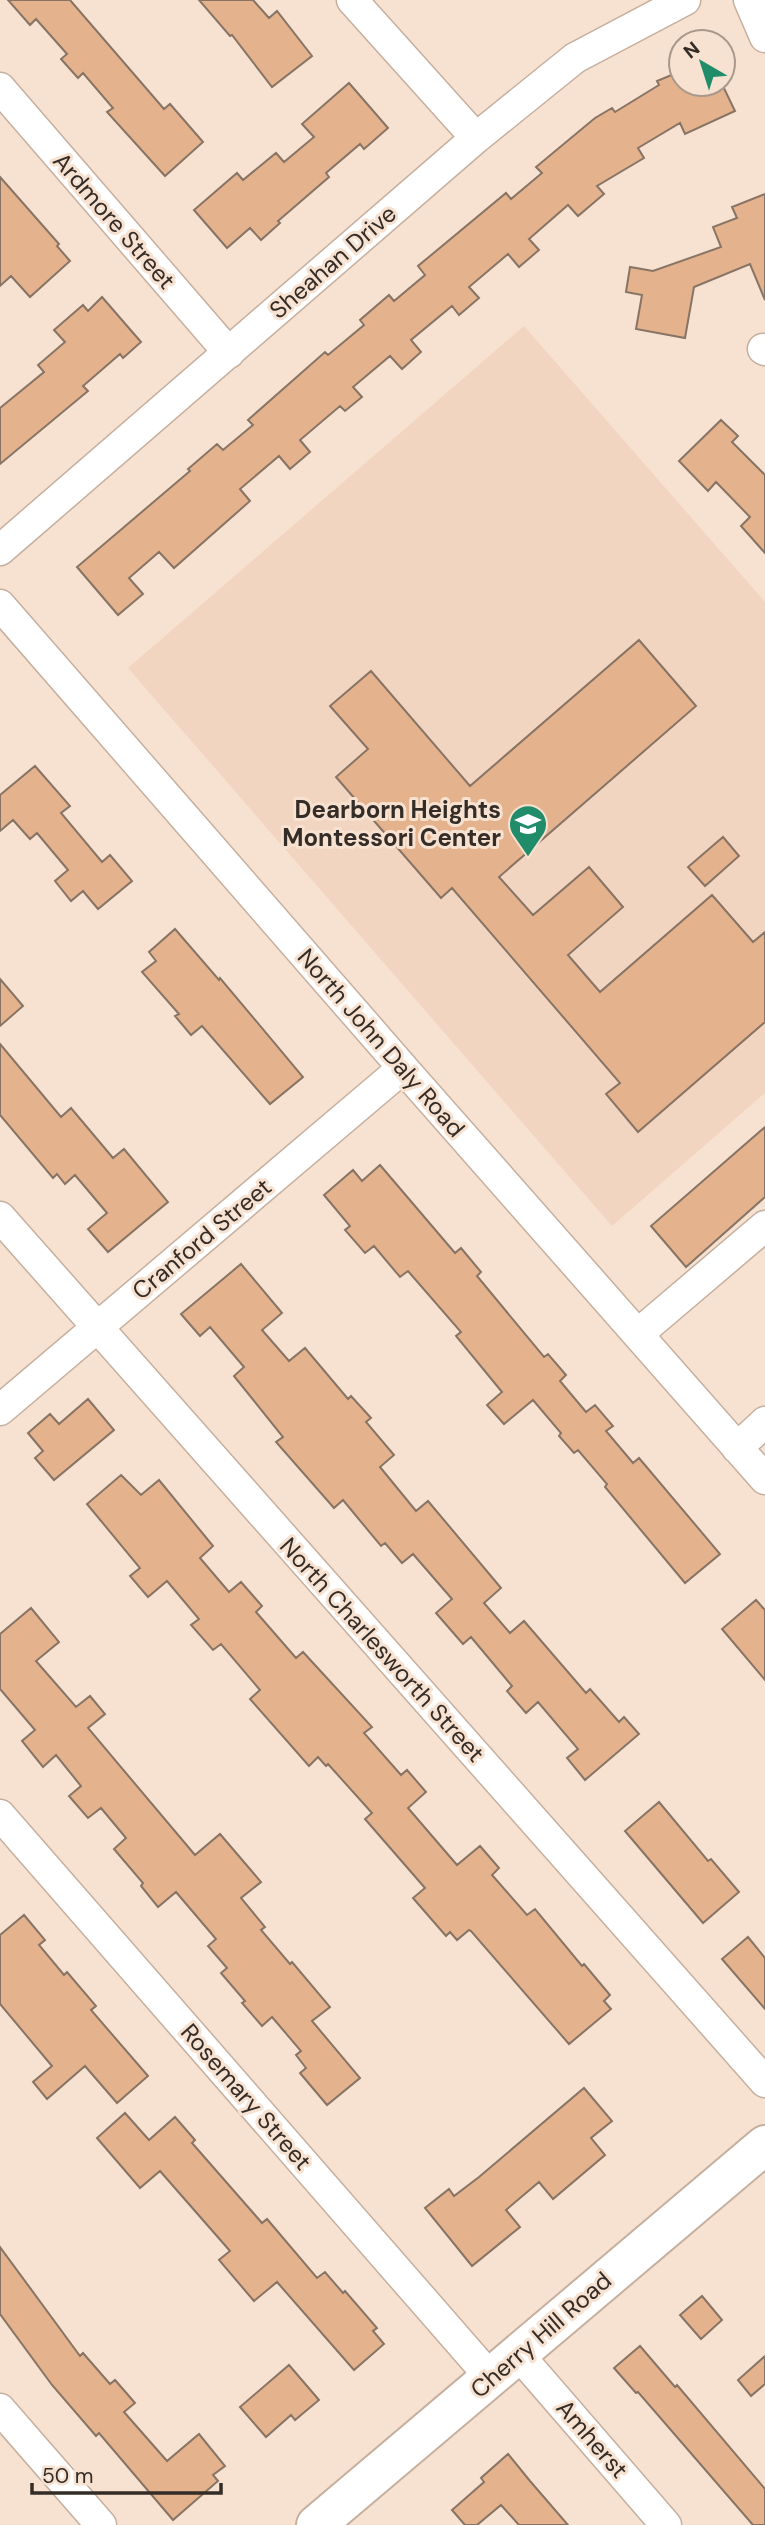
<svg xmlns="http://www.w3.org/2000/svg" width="765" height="2525" font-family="'DM Sans',sans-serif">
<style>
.built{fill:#f2d5c0}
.building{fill:#e4b28c;stroke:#887465;stroke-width:2}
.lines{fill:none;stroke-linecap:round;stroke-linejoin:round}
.street-casing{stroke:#c5af9f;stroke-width:33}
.secondary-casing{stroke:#c5af9f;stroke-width:42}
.street{stroke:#fff;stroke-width:30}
.secondary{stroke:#fff;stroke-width:38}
.labels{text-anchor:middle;stroke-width:6;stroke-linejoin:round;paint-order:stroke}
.street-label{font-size:24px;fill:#342c26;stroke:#f7e1d0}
.poi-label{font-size:24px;font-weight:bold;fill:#342c26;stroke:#f7e1d0;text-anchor:end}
</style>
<rect width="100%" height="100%" fill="#f7e1d0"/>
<path class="built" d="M524 326 765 602V1093L612 1226 128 668Z"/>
<path class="building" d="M8 0H70L164 109 170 104 203 142 165 176 107 112 113 108 83 73 78 78 61 59 67 54 36 19 30 25Z
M199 0H253L269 18 277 11 312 56 272 87 232 35 230 36Z
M681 71V84H722L735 111 685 134 680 123 638 148 644 158 597 186 604 194 578 216 568 205 529 239 539 250 519 267 508 254 469 287 479 298 459 315 452 306 411 340 421 352 402 369 390 356 353 387 362 397 345 411 340 406 300 440 310 452 290 469 279 456 240 489 250 501 174 568 159 552 129 578 143 594 118 615 77 567 190 471 188 469 217 444 223 450 253 425 248 420 325 352 328 355 364 325 360 320 389 295 394 301 425 275 418 266 506 193 511 199 542 173 536 167 595 118 612 108 615 112 659 85 657 81Z
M349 83 388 128 364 149 360 144 326 173 329 177 278 221 280 223 261 240 250 228 227 248 194 210 237 173 243 180 276 153 284 162 314 137 302 124Z
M0 177 59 244 57 246 70 261 30 297 11 276 0 286Z
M765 194V300L750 264 694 287 685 338 636 329 642 295 626 292 630 267 653 271 721 247 713 227 737 218 732 207Z
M102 297 141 342 123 358 120 354 83 386 88 391 0 464V408L44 372 38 365 65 342 54 330 83 305 88 311Z
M721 420 738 436 732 442 765 475V553L741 526 750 517 716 482 708 491 679 461Z
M639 640 696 706 499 877 533 915 589 867 623 907 568 955 600 992 712 895 753 942 765 932V1022L638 1132 606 1094 620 1083 452 888 441 898 336 777 368 749 330 706 371 671 470 786Z
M35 766 70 806 61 813 102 862 110 855 132 881 98 909 83 891 71 901 55 881 68 870 37 833 30 839 13 820 0 831V795Z
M723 837 739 856 705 886 688 867Z
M175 929 219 980 220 978 303 1077 270 1104 202 1026 191 1035 175 1016 179 1014 142 972 156 961 149 952Z
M0 979 23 1006 0 1026Z
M0 1044 61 1117 71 1108 113 1158 124 1149 168 1202 108 1252 88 1229 107 1213 75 1175 65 1184 57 1174 53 1178 0 1115Z
M765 1127V1197L686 1267 651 1226Z
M380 1165 455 1253 461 1248 481 1272 477 1276 544 1357 548 1354 566 1375 560 1381 586 1412 595 1405 613 1426 606 1431 633 1463 639 1458 720 1554 685 1583 605 1487 607 1484 578 1450 574 1453 559 1436 561 1433 533 1400 504 1424 487 1405 502 1392 456 1336 461 1332 408 1271 400 1277 374 1246 365 1253 345 1230 350 1226 324 1195 353 1170 362 1181Z
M241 1264 282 1313 262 1330 289 1361 305 1348 348 1399 351 1396 371 1418 366 1422 394 1455 380 1467 416 1511 428 1501 501 1588 484 1603 510 1633 524 1621 586 1693 590 1689 619 1722 624 1717 639 1734 585 1780 567 1758 578 1749 538 1702 526 1713 507 1691 512 1686 471 1637 463 1644 436 1613 452 1599 413 1554 402 1563 385 1543 381 1546 343 1500 334 1508 276 1442 283 1437 234 1376 244 1367 210 1327 200 1336 181 1314Z
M88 1399 114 1430 54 1480 35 1458 43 1451 28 1433 50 1414 59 1424Z
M121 1475 141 1495 159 1480 213 1546 200 1558 229 1592 241 1582 262 1606 256 1612 296 1658 303 1652 372 1727 364 1733 401 1775 407 1770 426 1792 408 1808 457 1865 480 1846 499 1868 492 1875 527 1915 535 1909 582 1966 584 1964 610 1995 604 2001 611 2009 569 2044 471 1931 469 1930 457 1940 450 1932 446 1936 413 1898 425 1888 365 1819 372 1813 328 1764 326 1766 318 1757 309 1766 250 1699 260 1690 221 1644 213 1650 191 1625 199 1619 167 1581 148 1597 130 1576 140 1568 87 1504Z
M756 1600 765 1610V1680L722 1629Z
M31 1608 59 1642 36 1661 76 1707 90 1696 105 1714 88 1728 195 1855 220 1834 261 1882 241 1898 265 1927 261 1930 290 1964 292 1962 330 2007 312 2021 360 2078 327 2105 300 2073 306 2068 296 2055 301 2051 272 2017 262 2026 242 2003 245 2001 221 1973 227 1968 208 1946 216 1939 176 1892 158 1907 141 1886 143 1883 114 1849 126 1838 101 1808 88 1818 69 1796 81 1786 56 1755 43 1767 22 1741 35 1730 0 1689V1634Z
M659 1802 708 1861 711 1859 739 1892 703 1923 625 1831Z
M24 1915 45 1940 39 1945 64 1975 67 1972 96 2006 91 2010 148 2076 117 2103 85 2066 47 2099 33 2082 52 2066 0 2004V1935Z
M748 1937 765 1958V2009L722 1959Z
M584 2088 612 2121 591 2138 605 2155 553 2199 539 2182 506 2210 520 2227 472 2266 425 2208 449 2189 454 2196 479 2177Z
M125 2113 149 2140 175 2117 195 2140 192 2143 262 2223 267 2219 317 2278 325 2272 343 2293 345 2291 377 2328 373 2331 384 2344 354 2370 277 2282 254 2301 219 2260 230 2251 160 2171 140 2188 97 2138Z
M0 2247 80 2356 83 2353 110 2384 115 2380 135 2403 124 2412 167 2461 199 2434 225 2466 213 2475 218 2481 173 2520 99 2433 96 2436 52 2385 0 2314Z
M702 2296 722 2320 701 2339 680 2315Z
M640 2346 675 2387 677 2385 765 2489V2525H753L638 2392 636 2393 614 2368Z
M765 2356V2384L751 2396 738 2380Z
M289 2365 319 2400 295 2420 291 2415 266 2437 240 2407Z
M508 2454 530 2481 568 2525H519L501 2505 477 2525H465L452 2510 484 2482 481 2478Z"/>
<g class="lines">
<defs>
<path id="street" d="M352 0 476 138
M749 0 765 37
M0 88 229 353
M763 349 765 350
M0 550 476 138 575 58 685 0
M0 605 403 1068 765 1479
M0 1217 765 2082
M638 1334 765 1226
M0 1410 403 1068
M737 1448 765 1422
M0 1815 491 2378
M518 2354 666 2525
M0 2409 101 2525"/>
<path id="secondary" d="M316 2525 765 2145"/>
</defs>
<use href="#street" class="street-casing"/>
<use href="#secondary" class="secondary-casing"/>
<use href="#street" class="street"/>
<use href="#secondary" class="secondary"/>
</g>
<defs>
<symbol id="school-pin" viewBox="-11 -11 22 30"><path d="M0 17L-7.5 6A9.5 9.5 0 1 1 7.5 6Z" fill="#218c6a" stroke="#f7e1d0"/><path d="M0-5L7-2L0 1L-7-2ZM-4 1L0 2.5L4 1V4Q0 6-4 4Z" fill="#fff"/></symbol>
</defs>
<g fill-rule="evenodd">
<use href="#school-pin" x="506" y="802" width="44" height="60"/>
</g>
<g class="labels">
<g class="street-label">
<text transform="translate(114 221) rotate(49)" y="8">Ardmore Street</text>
<text transform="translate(333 262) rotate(-41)" y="8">Sheahan Drive</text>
<text transform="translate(381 1043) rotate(49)" y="8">North John Daly Road</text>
<text transform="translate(202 1239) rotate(-40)" y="8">Cranford Street</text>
<text transform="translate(382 1650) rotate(48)" y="8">North Charlesworth Street</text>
<text transform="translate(246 2097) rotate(49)" y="8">Rosemary Street</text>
<text transform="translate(541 2335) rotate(-41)" y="8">Cherry Hill Road</text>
<text transform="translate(592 2439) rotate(49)" y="8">Amherst</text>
</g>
<g class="poi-label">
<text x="501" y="818">Dearborn Heights<tspan x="501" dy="28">Montessori Center</tspan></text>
</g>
</g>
<g transform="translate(702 63) rotate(321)"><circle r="33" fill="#f7e1d0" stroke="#a9998c" stroke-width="2"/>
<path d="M0-5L12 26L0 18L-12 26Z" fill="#218c6a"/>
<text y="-10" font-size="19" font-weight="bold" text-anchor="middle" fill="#342c26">N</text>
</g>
<path d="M32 2483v10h189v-10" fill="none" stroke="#342c26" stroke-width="3.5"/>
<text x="42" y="2483" font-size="21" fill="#342c26" stroke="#f7e1d0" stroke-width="5" paint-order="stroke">50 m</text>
</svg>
